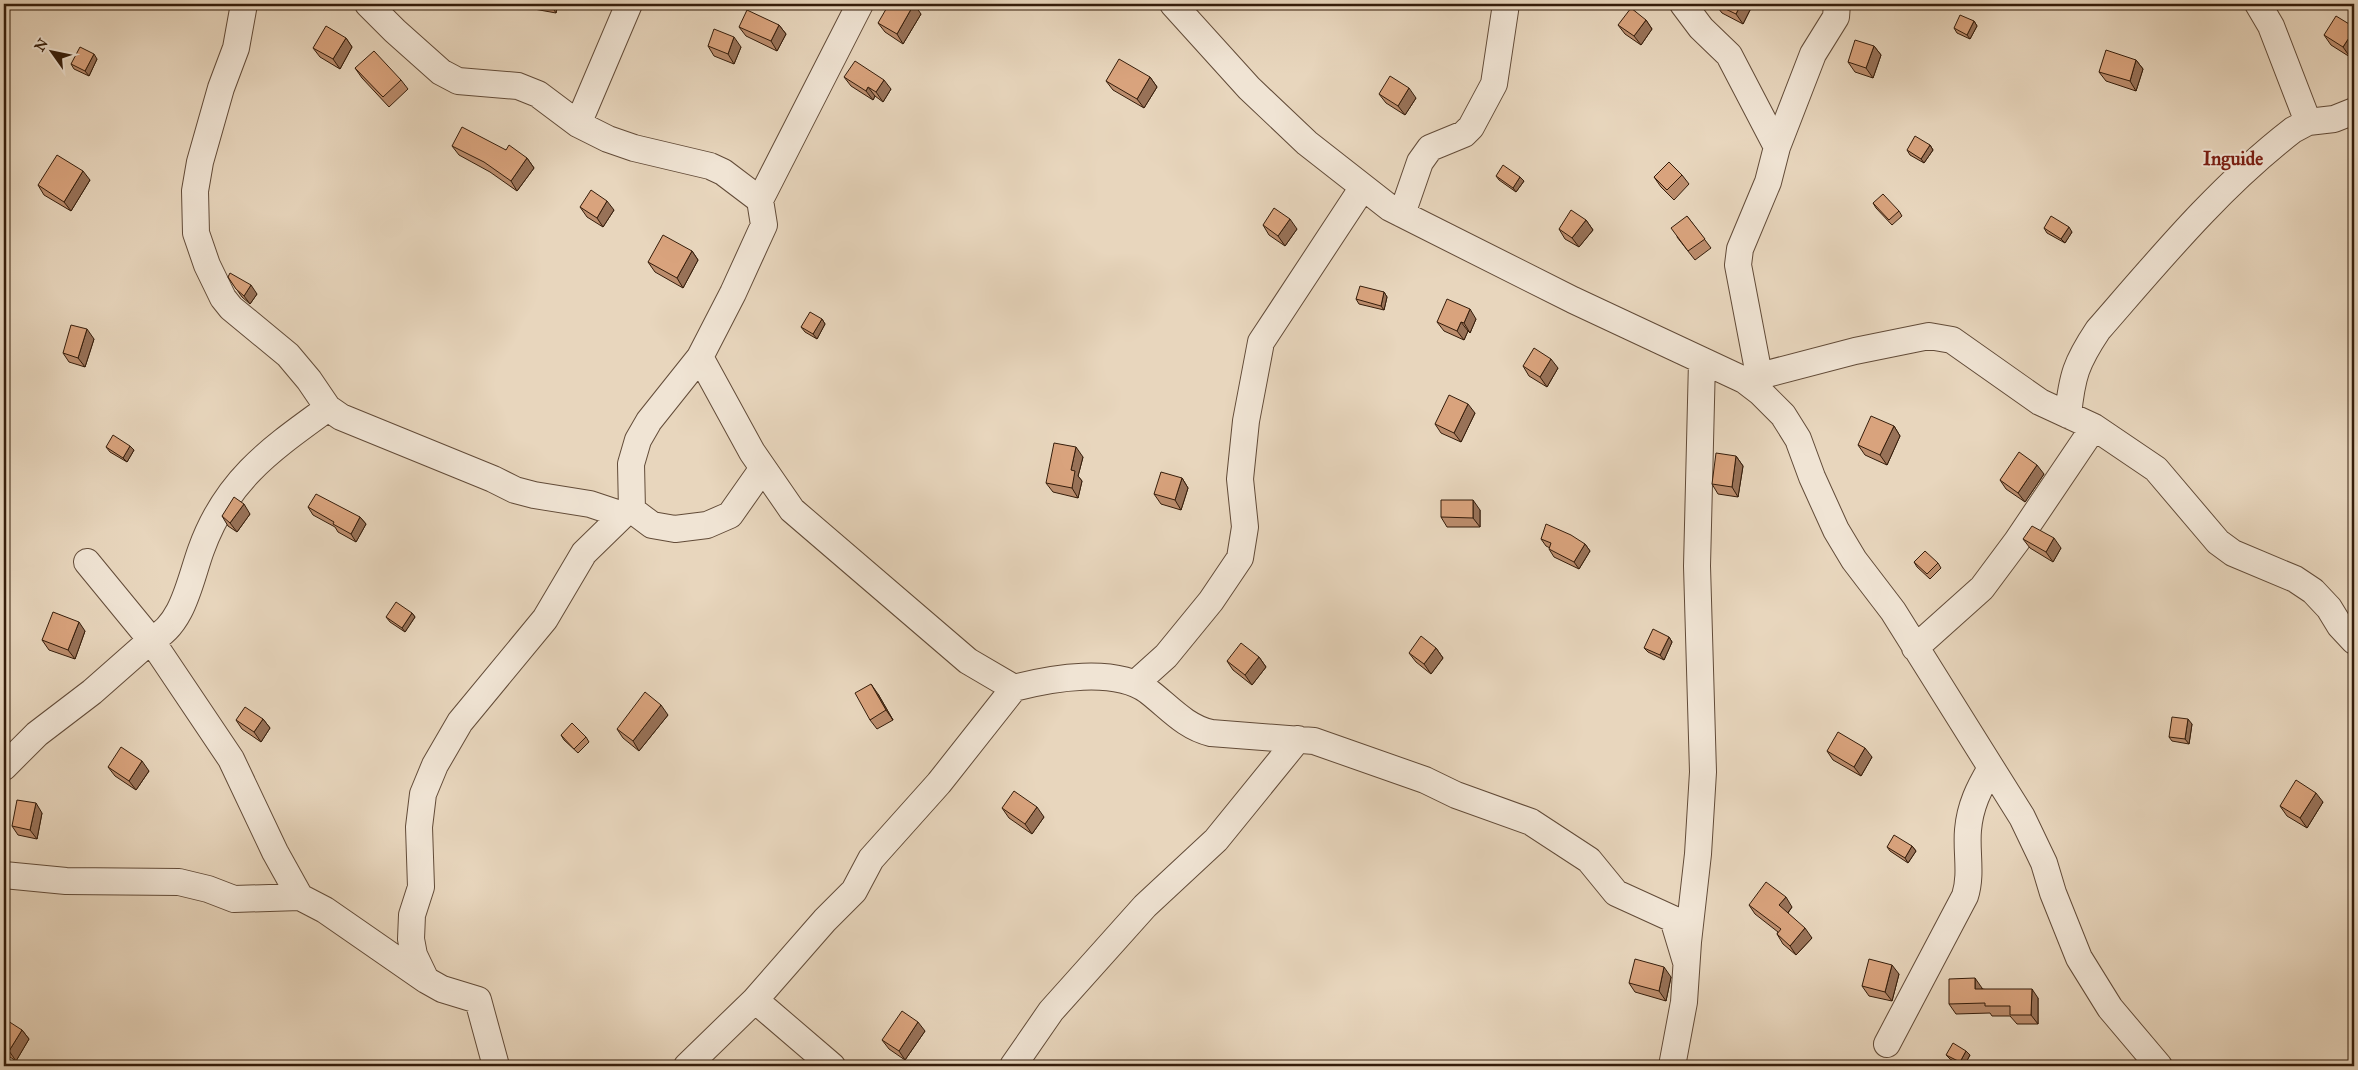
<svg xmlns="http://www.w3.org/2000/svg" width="2358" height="1070" font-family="'IM FELL Great Primer',serif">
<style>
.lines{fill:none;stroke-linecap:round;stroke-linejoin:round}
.minor-casing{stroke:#624b38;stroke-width:28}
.minor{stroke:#f0e4d4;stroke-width:26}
.wall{fill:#bb8c6c;stroke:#351d0b}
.shaded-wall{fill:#987258;stroke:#351d0b}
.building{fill:#d9a37d;stroke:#351d0b}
.labels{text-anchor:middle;stroke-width:4;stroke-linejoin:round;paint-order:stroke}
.neighbourhood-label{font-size:19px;font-weight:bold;fill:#7a1f14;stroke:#f0e4d4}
</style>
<rect width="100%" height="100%" fill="#e8d6bd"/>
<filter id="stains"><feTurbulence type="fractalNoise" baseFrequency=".004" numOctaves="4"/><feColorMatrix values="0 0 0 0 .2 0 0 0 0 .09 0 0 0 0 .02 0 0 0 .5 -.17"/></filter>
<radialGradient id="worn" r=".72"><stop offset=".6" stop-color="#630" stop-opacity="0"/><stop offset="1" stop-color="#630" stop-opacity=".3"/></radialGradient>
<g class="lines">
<defs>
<path id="minor" d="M244 4 236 48 221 88 200 162 195 191 196 233 207 265 223 298 231 308 288 355 309 380 328 408 341 417 493 479 515 490 534 495 590 504 623 515
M368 4 395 31 441 72 458 81 518 86 538 94 578 124 608 139 634 148 710 166 723 172 760 200
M1173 4 1249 88 1307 143 1390 208 1573 300 1744 380 1761 393 1783 415 1798 439 1812 477 1836 530 1854 560 1893 611 2022 817 2044 863 2053 893 2079 958 2110 1008 2159 1066
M1683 4 1701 28 1729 55 1777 147 1768 182 1740 249 1738 265 1759 375
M2258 4 2271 26 2308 122
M578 124 629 4
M1777 147 1813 54 1836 17 1837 4
M1402 214 1420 162 1430 148 1464 134 1471 127 1494 84 1506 4
M700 357 752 452 792 510 968 661 1014 688C1052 678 1115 667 1148 691 1169 707 1185 727 1211 733L1314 741 1425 780 1456 795 1531 822 1589 860 1616 893 1673 919 1686 962
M1744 380 1855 351 1929 336 1952 340 2040 402 2094 427 2156 469 2218 542 2233 553 2295 579 2313 591 2329 608 2340 626 2354 641
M2068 415C2072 376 2076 363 2098 330 2159 260 2219 187 2293 130L2308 122 2334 119 2354 111
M632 510 652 525 675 529 707 525 730 515 763 468
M87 562 151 640 231 759 275 852 300 897
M1915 648 1982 588 2017 541 2094 427
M1136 683 1166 656 1211 601 1240 558 1245 527 1240 479 1246 421 1261 342 1363 187
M4 767 37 734 92 692 151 640C183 626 190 580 201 550 226 480 270 450 328 408
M4 875 66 881 179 882 208 889 234 899 300 897 325 910 426 980 442 989 478 1000 496 1066
M426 980 414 955 411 939 412 915 421 887 419 827 423 794 435 765 460 722 545 619 584 553 623 515 632 510 631 464 638 440 649 421 700 357 733 293 764 225 760 200 860 4
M755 1000 825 920 854 891 871 859 939 783 1014 688
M1887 1044 1965 896C1972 874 1966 852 1968 830 1970 806 1979 788 1991 768
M687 1066 755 1000 832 1066
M1013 1066 1051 1011 1145 906 1216 840 1298 739
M1672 1066 1684 1002 1688 942 1698 854 1703 772 1697 566 1702 361"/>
</defs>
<use href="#minor" class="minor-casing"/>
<use href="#minor" class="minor"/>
</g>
<path class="wall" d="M530 4H558L556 13 534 9Z
M1715 4H1753L1743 24 1722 13Z
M921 14 903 44 885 32 878 23Z
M1646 20 1652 29 1641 45 1625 34 1618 25Z
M1974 21 1977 26 1970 39 1957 33 1954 28Z
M779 25 786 34 777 51 746 36 739 27Z
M2354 27V50L2350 57 2331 45 2324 35Z
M346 38 352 47 340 69 320 57 313 48Z
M708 46 741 47 734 64 714 56Z
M1874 46 1881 55 1873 78 1855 72 1848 62Z
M97 59 89 76 74 69 71 64Z
M2136 60 2143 69 2136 91 2106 81 2099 72Z
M355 68 401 80 408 89 389 107 362 78Z
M844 77 891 89 883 102 875 96 873 100 851 86Z
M1150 77 1157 87 1144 108 1113 90 1106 81Z
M1379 94 1416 98 1405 115 1386 103Z
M1930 145 1933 150 1924 163 1910 155 1907 150Z
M452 146 506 150 527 158 534 168 517 191 490 172 459 155Z
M1682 175 1689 184 1674 200 1661 187 1654 177Z
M1496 176 1520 177 1524 181 1516 192 1499 180Z
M90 180 71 211 44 195 38 185Z
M1873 203 1899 211 1902 216 1892 225 1876 208Z
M580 207 614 210 603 227 587 217Z
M1687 216 1711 248 1695 260 1677 237Z
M1586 220 1593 230 1579 247 1565 239 1559 229Z
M1263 225 1297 229 1285 246 1269 235Z
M2044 228 2072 232 2065 243 2047 233Z
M692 251 698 260 683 288 655 272 648 262Z
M228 277 257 294 250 304 242 297Z
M1384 292 1387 297 1384 310 1359 304 1356 299Z
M822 319 825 324 817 339 805 332 801 327Z
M1476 319 1470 333 1468 331 1464 340 1444 331 1437 322Z
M94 339 85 367 69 362 63 353Z
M1523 366 1558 368 1547 387 1529 376Z
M1475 413 1461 442 1441 433 1435 424Z
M1894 426 1900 436 1887 465 1865 455 1858 445Z
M106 447 134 450 127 462 110 452Z
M1736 456 1743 466 1738 497 1718 494 1712 484Z
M1083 457 1078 476 1082 481 1078 498 1053 492 1046 483Z
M2044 474 2025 502 2006 489 2000 480Z
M1182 478 1188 488 1181 510 1161 504 1154 494Z
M308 507 360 517 366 524 356 542 338 532 335 527 313 515Z
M1480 510V527H1447L1441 517Z
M250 514 237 532 228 526 222 516Z
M1541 539 1585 544 1590 551 1579 569 1554 557 1549 549 1550 548 1546 546Z
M2023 539 2061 548 2053 562 2030 548Z
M1914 562 1938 563 1941 568 1930 579 1917 567Z
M412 613 415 617 405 632 390 622 386 617Z
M85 631 75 659 49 650 42 640Z
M1669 637 1672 642 1664 660 1648 652 1644 648Z
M1436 648 1443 658 1431 674 1416 662 1409 653Z
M1259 657 1266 667 1252 685 1233 670 1227 661Z
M878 694 893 720 877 729 870 720Z
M668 715 639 751 623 738 617 729Z
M263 719 270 728 261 742 242 729 236 720Z
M2192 724 2189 744 2172 741 2169 737Z
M561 735 586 737 589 742 578 753 564 740Z
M1827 751 1872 757 1861 776 1833 760Z
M108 767 149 771 136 790 115 776Z
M2323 802 2307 828 2287 816 2280 806Z
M1002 808 1044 817 1032 834 1009 818Z
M42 813 37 839 18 835 12 826Z
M1912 846 1916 851 1908 863 1890 851 1887 847Z
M1749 905 1792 907 1788 913 1812 938 1796 955 1783 944 1777 934 1778 932 1755 914Z
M1899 974 1892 1001 1869 996 1862 986Z
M1671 977 1666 1001 1635 992 1629 983Z
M1982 988V989L2038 998V1024H2017L2010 1016H1992L1990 1013 1956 1014 1949 1004Z
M4 1027 22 1030 29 1039 16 1061 4 1053Z
M925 1031 905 1060 889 1049 882 1040Z
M1946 1055H1970L1964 1066H1962L1950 1059Z"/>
<path class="shaded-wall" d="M550 4H558L556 13Z
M914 4 921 14 903 44 897 34Z
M1741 4H1753L1743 24 1736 14Z
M1646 20 1652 29 1641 45 1634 36Z
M1974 21 1977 26 1970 39 1967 35Z
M779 25 786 34 777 51 771 41Z
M2354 30V50L2350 57 2343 47Z
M734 37 741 47 734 64 728 54Z
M346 38 352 47 340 69 333 59Z
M1874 46 1881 55 1873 78 1866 68Z
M94 54 97 59 89 76 85 71Z
M2136 60 2143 69 2136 91 2130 81Z
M1150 77 1157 87 1144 108 1137 99Z
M884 80 891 89 883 102 876 92Z
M868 87 875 96 873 100 866 91Z
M1409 88 1416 98 1405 115 1398 106Z
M1930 145 1933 150 1924 163 1921 159Z
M527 158 534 168 517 191 511 181Z
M83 171 90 180 71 211 64 202Z
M1520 177 1524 181 1516 192 1513 188Z
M607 201 614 210 603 227 597 218Z
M1290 219 1297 229 1285 246 1278 236Z
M1586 220 1593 230 1579 247 1572 238Z
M2069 227 2072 232 2065 243 2061 239Z
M692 251 698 260 683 288 677 278Z
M251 285 257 294 250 304 244 296Z
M1384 292 1387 297 1384 310 1381 306Z
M1470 309 1476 319 1470 333 1464 323Z
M822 319 825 324 817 339 813 334Z
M1461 322 1468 331 1464 340 1457 331Z
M87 329 94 339 85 367 78 358Z
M1551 359 1558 368 1547 387 1540 377Z
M1468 404 1475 413 1461 442 1454 433Z
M1894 426 1900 436 1887 465 1880 455Z
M130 446 134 450 127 462 123 458Z
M1076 447 1083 457 1078 476 1082 481 1078 498 1072 488 1071 470Z
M1736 456 1743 466 1738 497 1732 487Z
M2037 465 2044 474 2025 502 2018 493Z
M1182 478 1188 488 1181 510 1175 500Z
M1473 500 1480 510V527L1473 518Z
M244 504 250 514 237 532 230 523Z
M360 517 366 524 356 542 351 534Z
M2054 538 2061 548 2053 562 2046 552Z
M1585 544 1590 551 1579 569 1574 562Z
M412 613 415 617 405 632 402 628Z
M79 622 85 631 75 659 68 650Z
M1669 637 1672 642 1664 660 1660 655Z
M1436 648 1443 658 1431 674 1424 664Z
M1259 657 1266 667 1252 685 1245 675Z
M871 684 878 694 893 720 886 710Z
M661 705 668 715 639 751 633 741Z
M263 719 270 728 261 742 254 732Z
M2188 719 2192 724 2189 744 2185 739Z
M1865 748 1872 757 1861 776 1854 767Z
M142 761 149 771 136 790 129 781Z
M2316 793 2323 802 2307 828 2300 818Z
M36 803 42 813 37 839 30 830Z
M1037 807 1044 817 1032 834 1025 824Z
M1912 846 1916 851 1908 863 1905 858Z
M1786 897 1792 907 1786 915 1779 905Z
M1805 928 1812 938 1796 955 1790 946Z
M1892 965 1899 974 1892 1001 1885 992Z
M1664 967 1671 977 1666 1001 1659 991Z
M1975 978 1982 988V999L1975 989Z
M2032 989 2038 998V1024L2031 1015Z
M918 1022 925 1031 905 1060 899 1051Z
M22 1030 29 1039 16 1061 9 1051Z
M1966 1051 1970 1055 1964 1066H1963L1960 1062Z"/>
<path class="building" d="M889 4H914L897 34 878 23Z
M1715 4H1741L1736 14Z
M1631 8 1646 20 1634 36 1618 25Z
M747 10 779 25 771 41 739 27Z
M1960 15 1974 21 1967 35 1954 28Z
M2336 16 2354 27V30L2343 47 2324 35Z
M326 26 346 38 333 59 313 48Z
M714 29 734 37 728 54 708 46Z
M1855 40 1874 46 1866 68 1848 62Z
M80 47 94 54 85 71 71 64Z
M2106 50 2136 60 2130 81 2099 72Z
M374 51 401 80 383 97 355 68Z
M1119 59 1150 77 1137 99 1106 81Z
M855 61 884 80 876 92 868 87 866 91 844 77Z
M1390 76 1409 88 1398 106 1379 94Z
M462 127 506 150 509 145 527 158 511 181 484 162 452 146Z
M1915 136 1930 145 1921 159 1907 150Z
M57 155 83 171 64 202 38 185Z
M1669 162 1682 175 1667 190 1654 177Z
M1503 165 1520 177 1513 188 1496 176Z
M591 190 607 201 597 218 580 207Z
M1883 194 1899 211 1889 220 1873 203Z
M1274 208 1290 219 1278 236 1263 225Z
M1571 210 1586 220 1572 238 1559 229Z
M1687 216 1705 239 1688 251 1671 228Z
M2051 216 2069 227 2061 239 2044 228Z
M663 235 692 251 677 278 648 262Z
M230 273 251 285 244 296 236 289 228 277Z
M1360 286 1384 292 1381 306 1356 299Z
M1447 299 1470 309 1464 323 1461 322 1457 331 1437 322Z
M810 312 822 319 813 334 801 327Z
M71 325 87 329 78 358 63 353Z
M1534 348 1551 359 1540 377 1523 366Z
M1449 395 1468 404 1454 433 1435 424Z
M1871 416 1894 426 1880 455 1858 445Z
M113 435 130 446 123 458 106 447Z
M1054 443 1076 447 1071 470 1075 471 1072 488 1046 483Z
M2019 452 2037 465 2018 493 2000 480Z
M1716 453 1736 456 1732 487 1712 484Z
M1161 472 1182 478 1175 500 1154 494Z
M316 494 360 517 351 534 333 524 334 522 308 507Z
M234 497 244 504 230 523 222 516Z
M1441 500H1473V518L1441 517Z
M1546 524 1571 535 1585 544 1574 562 1549 549 1551 543 1541 539Z
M2032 526 2054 538 2046 552 2023 539Z
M1925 551 1938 563 1927 574 1914 562Z
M396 602 412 613 402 628 386 617Z
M53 612 79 622 68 650 42 640Z
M1653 629 1669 637 1660 655 1644 648Z
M1421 636 1436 648 1424 664 1409 653Z
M1241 643 1259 657 1245 675 1227 661Z
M871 684 886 710 870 720 855 693Z
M645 692 661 705 633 741 617 729Z
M245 707 263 719 254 732 236 720Z
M2172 717 2188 719 2185 739 2169 737Z
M572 723 586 737 574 749 561 735Z
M1838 732 1865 748 1854 767 1827 751Z
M121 747 142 761 129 781 108 767Z
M2296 780 2316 793 2300 818 2280 806Z
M1014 791 1037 807 1025 824 1002 808Z
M17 800 36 803 30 830 12 826Z
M1894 835 1912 846 1905 858 1887 847Z
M1766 882 1786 897 1779 905 1805 928 1790 946 1777 934 1781 929 1749 905Z
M1635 959 1664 967 1659 991 1629 983Z
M1869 959 1892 965 1885 992 1862 986Z
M1975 978V989H2032L2031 1015H2010V1006H1985V1003L1949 1004V979Z
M902 1011 918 1022 899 1051 882 1040Z
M8 1021 22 1030 9 1051 4 1048V1027Z
M1953 1043 1966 1051 1960 1062 1946 1055Z"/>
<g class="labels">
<g class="neighbourhood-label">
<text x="2233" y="165">Inguide</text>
</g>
</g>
<rect width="2358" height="1070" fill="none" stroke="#e8d6bd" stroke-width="20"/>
<rect x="5" y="5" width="2348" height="1060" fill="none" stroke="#351d0b" stroke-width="2.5"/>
<rect x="10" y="10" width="2338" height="1050" fill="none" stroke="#351d0b"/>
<g transform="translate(52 52) rotate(303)" stroke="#f0e4d4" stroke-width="4" paint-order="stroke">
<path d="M0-4L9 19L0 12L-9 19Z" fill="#351d0b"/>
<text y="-8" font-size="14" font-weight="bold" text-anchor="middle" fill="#351d0b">N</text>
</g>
<rect width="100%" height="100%" filter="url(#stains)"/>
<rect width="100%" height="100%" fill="url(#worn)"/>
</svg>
